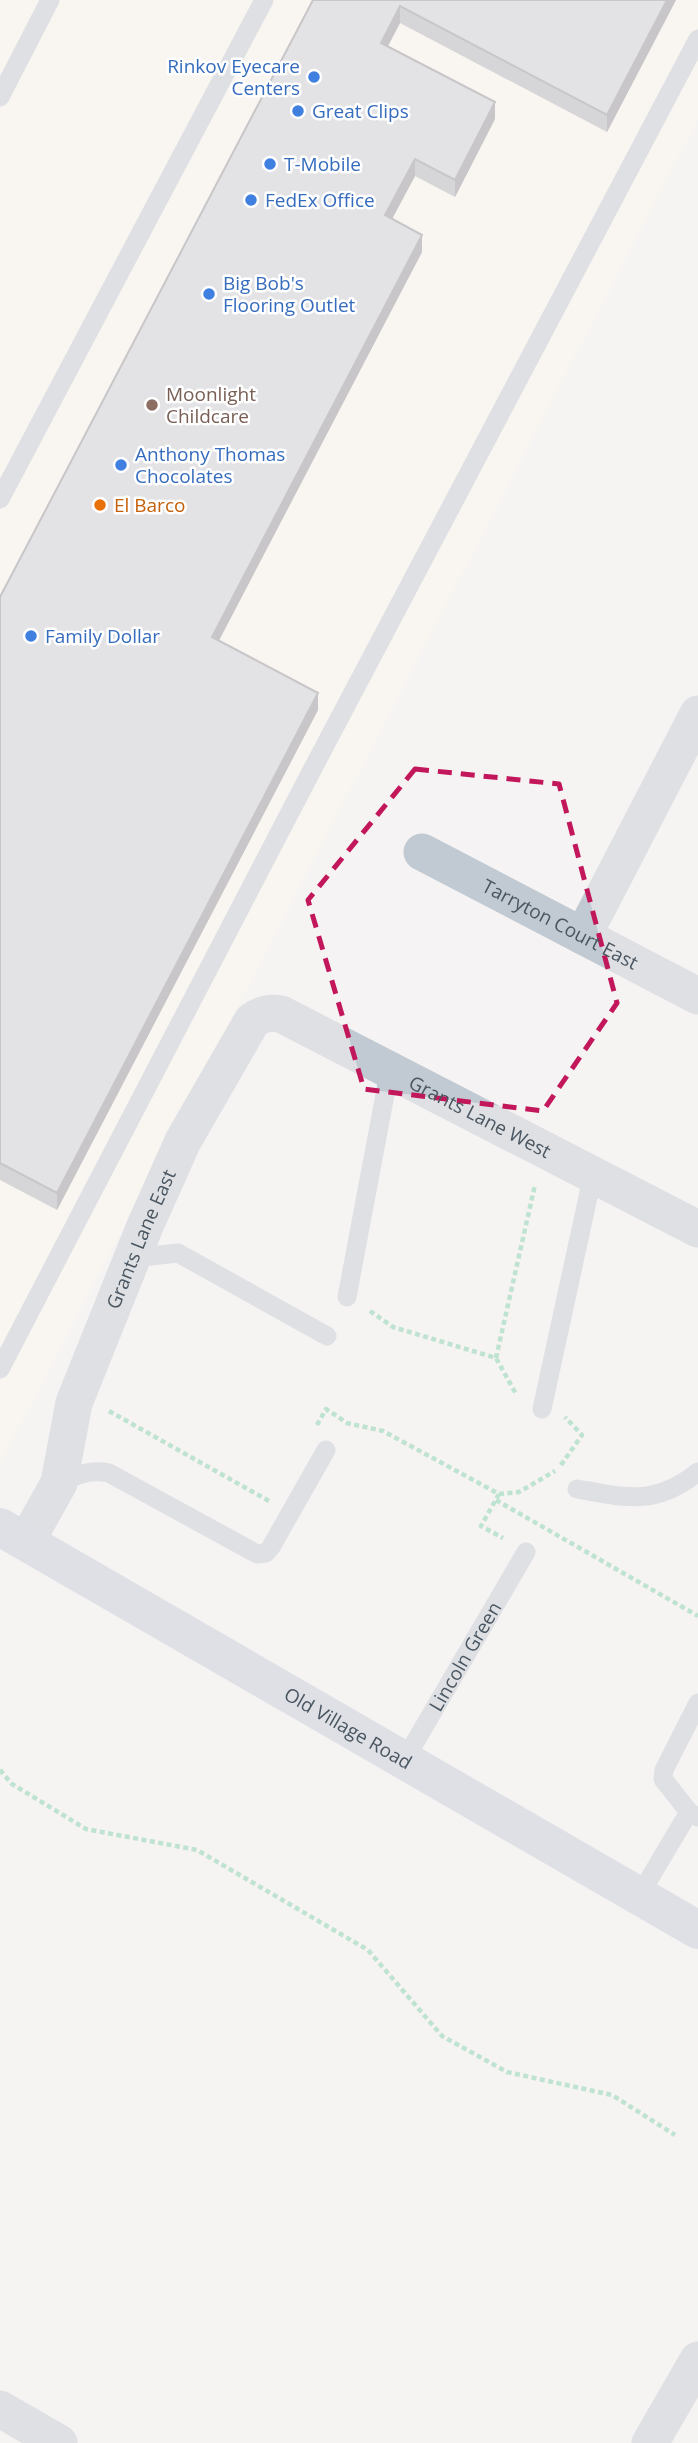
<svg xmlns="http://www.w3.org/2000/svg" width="698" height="2443" font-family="'Open Sans',sans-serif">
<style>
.commercial{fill:#fdf9ef}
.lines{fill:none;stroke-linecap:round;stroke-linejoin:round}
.path{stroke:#7ad0a6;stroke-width:4.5;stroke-dasharray:5 3.5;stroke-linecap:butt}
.lane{stroke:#c1cad2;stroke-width:19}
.street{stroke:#c1cad2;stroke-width:37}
.secondary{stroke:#c1cbd6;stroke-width:38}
.wall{fill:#b0b2b7}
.shaded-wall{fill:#909195}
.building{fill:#cdcfd5;stroke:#909195;stroke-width:2}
.marked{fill:none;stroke:#c2185b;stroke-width:5;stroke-dasharray:14 9;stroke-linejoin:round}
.shop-dot{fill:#3f7fe0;stroke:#fff;stroke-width:2.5}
.education-dot{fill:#8d6e63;stroke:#fff;stroke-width:2.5}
.food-dot{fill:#e8710a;stroke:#fff;stroke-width:2.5}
.labels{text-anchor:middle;stroke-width:5;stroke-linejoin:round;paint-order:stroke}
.shop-label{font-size:19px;fill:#366cbe;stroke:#fff;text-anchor:start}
.education-label{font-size:19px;fill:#785e54;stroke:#fff;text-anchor:start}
.food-label{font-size:19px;fill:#c56008;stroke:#fff;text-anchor:start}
.street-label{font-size:19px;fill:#4a5661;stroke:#fff}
</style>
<rect width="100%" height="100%" fill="#f5f3f3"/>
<path class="commercial" d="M0 0H698V120L0 1465Z"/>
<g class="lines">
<path class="path" d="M370 1311 393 1327 496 1358 516 1394
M496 1358 535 1185
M109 1411 269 1501
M317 1425 326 1409 347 1423 383 1431 499 1494 519 1492 555 1471
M561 1465 582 1435 565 1417
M499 1494 481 1526 503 1538
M496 1500 698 1616
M0 1770 12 1784 86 1829 197 1850 368 1950 442 2036 507 2072 612 2095 675 2135"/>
<g class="lane">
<path d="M0 97 50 0"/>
<path d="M0 499 264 0"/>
<path d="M132 1258 178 1253 327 1336"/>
<path d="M347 1297 390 1068"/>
<path d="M0 1369 311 772 698 39"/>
<path d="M542 1409 593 1174"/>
<path d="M59 1483C77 1475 90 1469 109 1473L257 1554 266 1553 271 1547 326 1450"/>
<path d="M577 1489C627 1498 655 1506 698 1472"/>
<path d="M698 1703 664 1770 663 1779 689 1812 698 1817"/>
<path id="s1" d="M404 1761 526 1552"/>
<path d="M639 1896 689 1812"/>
</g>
<g class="street">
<path id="s2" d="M422 852 698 996"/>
<path d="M583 936 698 714"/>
<path id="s3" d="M26 1542 59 1483 74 1403 145 1226 183 1141 252 1021C262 1014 269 1012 281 1014L698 1229"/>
<path d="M0 2409 59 2443"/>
<path d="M650 2443 698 2360"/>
</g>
<path class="secondary" id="s4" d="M0 1527 698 1930"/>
</g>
<path class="wall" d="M313 0H676L607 132 400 23 388 46 495 119 455 197 415 176 392 219 422 252 218 641 318 710 57 1210 0 1180V597Z"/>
<path class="shaded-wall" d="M667 0H676L607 132V115Z
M400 6V23L381 59V43Z
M495 102V119L455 197V180Z
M415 159V176L385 232V215Z
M422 235V252L212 654V637Z
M318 693V710L57 1210V1193Z"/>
<path class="building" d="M313 0H667L607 115 400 6 381 43 495 102 455 180 415 159 385 215 422 235 212 637 318 693 57 1193 0 1163V597Z"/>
<path d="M0 0H698V2443H0ZM415 769 559 784 617 1003 543 1111 364 1089 308 900Z" fill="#f5f3f3" fill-opacity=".55" fill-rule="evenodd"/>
<path class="marked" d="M415 769 559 784 617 1003 543 1111 364 1089 308 900Z"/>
<g class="shop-dot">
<circle cx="314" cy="77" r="7"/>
<circle cx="298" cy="111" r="7"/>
<circle cx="270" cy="164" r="7"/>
<circle cx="251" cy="200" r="7"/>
<circle cx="209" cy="294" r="7"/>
<circle cx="121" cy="465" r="7"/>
<circle cx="31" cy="636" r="7"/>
</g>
<circle class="education-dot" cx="152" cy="405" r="7"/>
<circle class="food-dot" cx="100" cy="505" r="7"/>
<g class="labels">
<g class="shop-label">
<text x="300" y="73" text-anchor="end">Rinkov Eyecare<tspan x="300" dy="22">Centers</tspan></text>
<text x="312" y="118">Great Clips</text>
<text x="284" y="171">T-Mobile</text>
<text x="265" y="207">FedEx Office</text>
<text x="223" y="290">Big Bob's<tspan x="223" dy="22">Flooring Outlet</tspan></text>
<text x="135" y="461">Anthony Thomas<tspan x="135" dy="22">Chocolates</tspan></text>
<text x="45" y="643">Family Dollar</text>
</g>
<g class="education-label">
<text x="166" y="401">Moonlight<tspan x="166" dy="22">Childcare</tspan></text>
</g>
<g class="food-label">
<text x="114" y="512">El Barco</text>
</g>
<g class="street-label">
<text dy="7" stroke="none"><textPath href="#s2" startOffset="156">Tarryton Court East</textPath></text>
<text dy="7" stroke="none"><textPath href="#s3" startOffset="826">Grants Lane West</textPath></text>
<text dy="7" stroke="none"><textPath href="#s3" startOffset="326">Grants Lane East</textPath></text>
<text dy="7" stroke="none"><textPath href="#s1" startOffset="121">Lincoln Green</textPath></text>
<text dy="7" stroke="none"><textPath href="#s4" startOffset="402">Old Village Road</textPath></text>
</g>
</g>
</svg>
